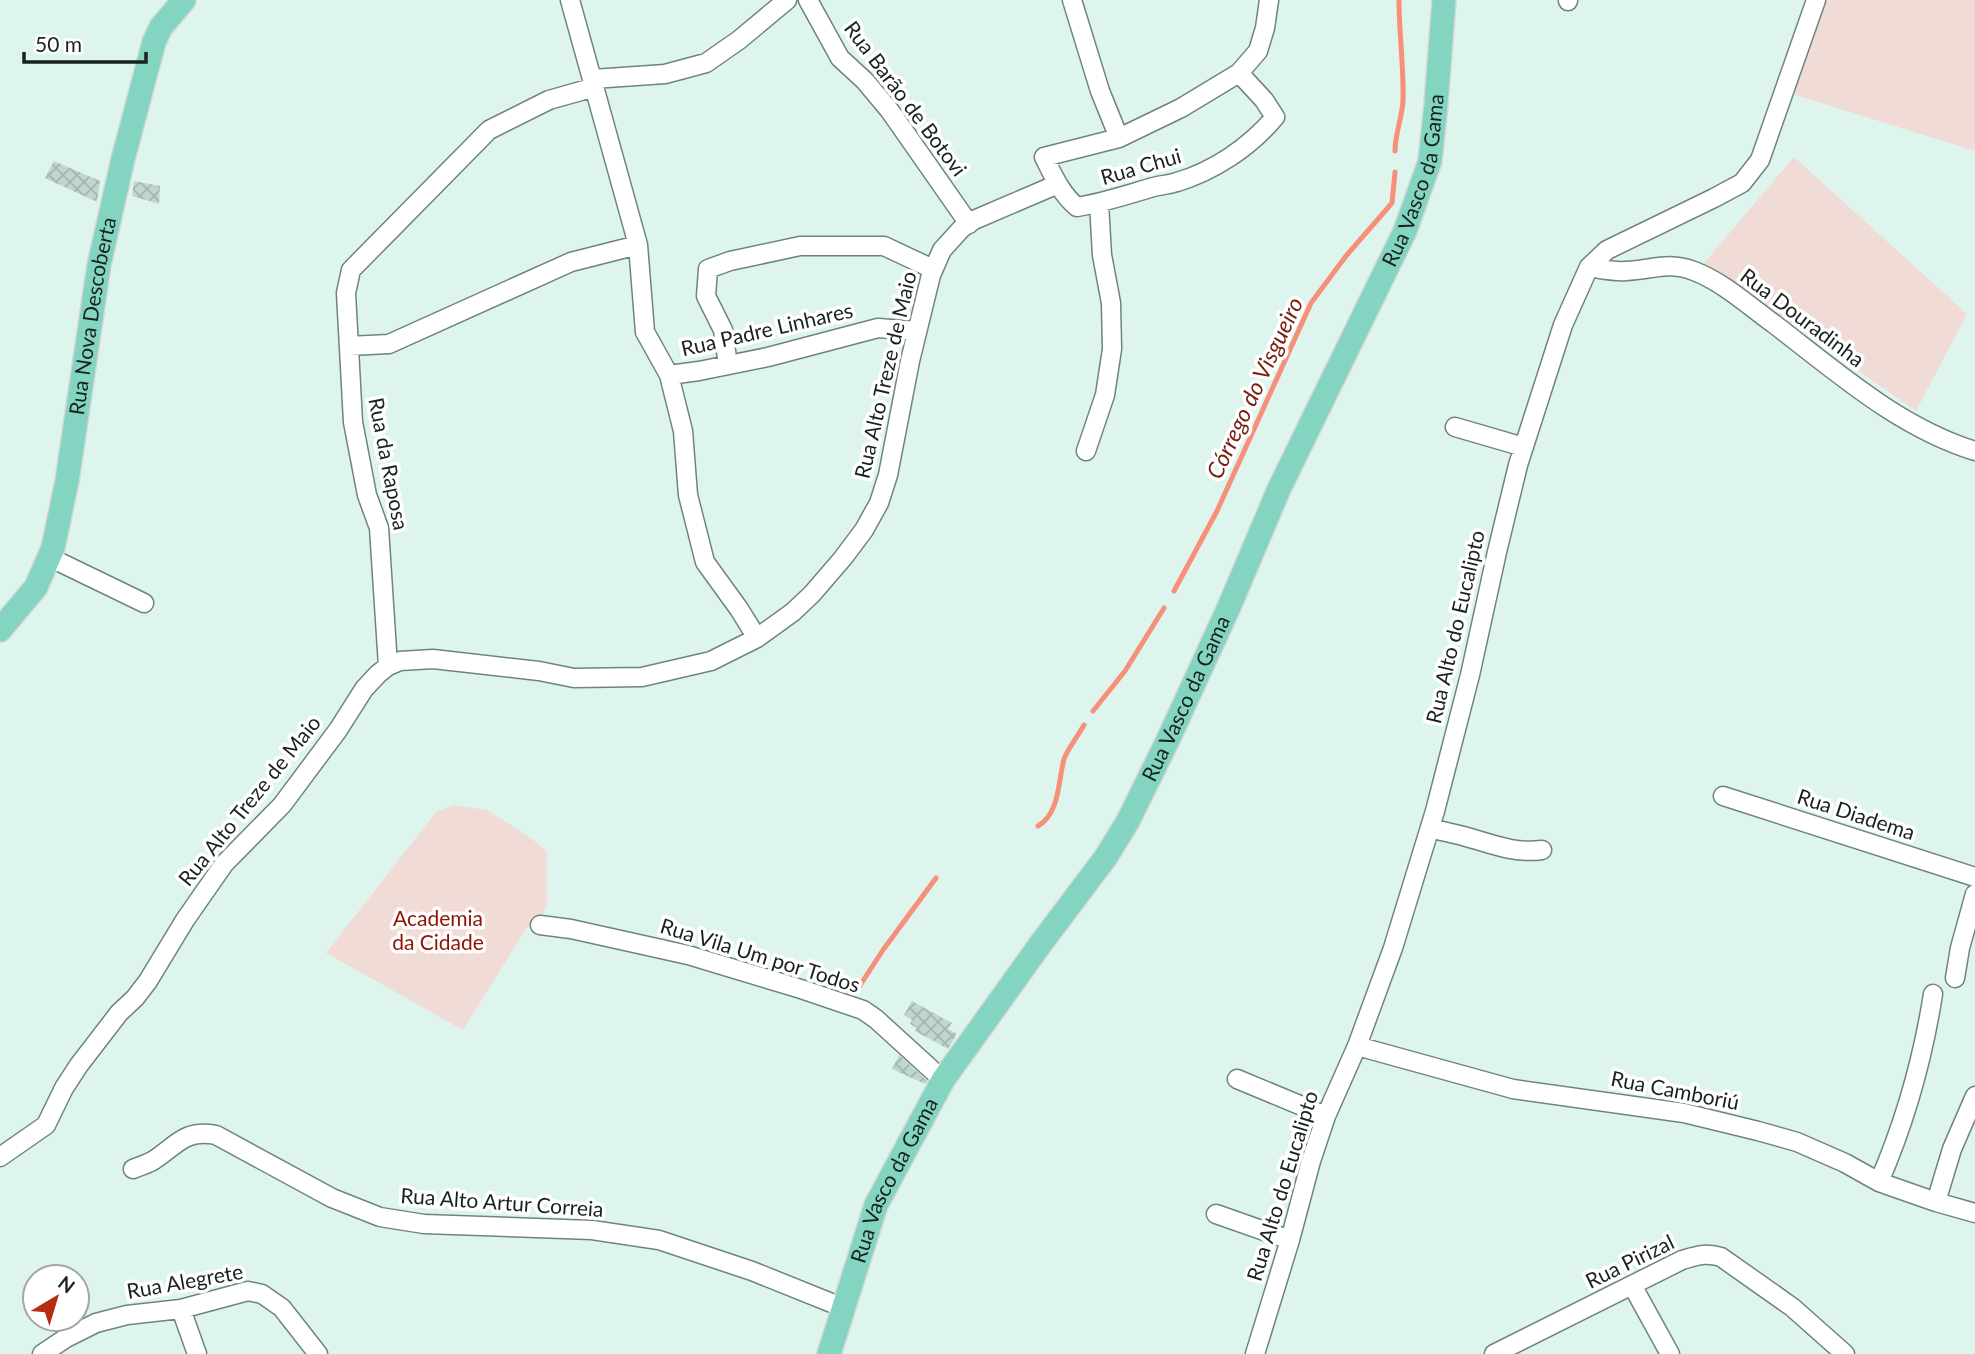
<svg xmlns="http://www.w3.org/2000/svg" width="1975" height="1354" font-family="Lato,sans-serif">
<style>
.park{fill:#f1dbd7}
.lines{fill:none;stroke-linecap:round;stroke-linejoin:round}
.stream{stroke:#f7907b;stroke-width:5}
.building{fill:url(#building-cross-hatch)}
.minor-casing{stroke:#6f847d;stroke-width:21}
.major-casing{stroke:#d6d7d7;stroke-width:26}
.minor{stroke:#fff;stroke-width:18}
.major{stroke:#83d4c1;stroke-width:23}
.labels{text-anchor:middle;stroke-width:7;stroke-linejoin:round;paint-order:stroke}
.street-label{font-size:21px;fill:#1a221f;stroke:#fff}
.park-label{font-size:21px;fill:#8f1300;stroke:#fff}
.water-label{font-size:23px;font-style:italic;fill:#7a2010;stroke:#fff}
</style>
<defs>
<pattern id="building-cross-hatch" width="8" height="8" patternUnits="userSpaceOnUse" patternTransform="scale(1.75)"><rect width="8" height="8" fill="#c0d6ce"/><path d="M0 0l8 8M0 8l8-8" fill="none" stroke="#a4b7b0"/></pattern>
</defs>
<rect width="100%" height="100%" fill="#def5ed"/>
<path class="park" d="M1822 0H1975V151L1792 94Z
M1794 157 1967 314 1916 411 1704 263Z
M453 805 487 810 531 838 547 852V904L541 918 526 929 463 1030 326 953 436 812Z"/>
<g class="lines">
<path class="stream" d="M1395 151C1395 134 1402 118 1403 101 1404 67 1399 34 1399 0
M1174 591 1217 511 1311 303 1346 256 1392 203 1395 172
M1093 711 1125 671 1164 608
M1038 826C1060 813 1058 781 1064 759 1068 748 1078 736 1084 725
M857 990 883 950 936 878"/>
</g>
<path class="building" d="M54 161 100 181 97 202 45 178Z
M134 181 160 186 159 204 132 196Z
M912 1001 952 1023 948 1029 957 1034 948 1049 915 1031 917 1028 910 1024 912 1020 904 1015Z
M899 1055 927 1081 925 1084 892 1069Z"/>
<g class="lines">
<defs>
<path id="minor" d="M570 0 638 245 645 332 669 375 683 431 688 495 705 562 739 609 757 638
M808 0 840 58 865 81 890 111 969 224
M1072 0 1100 91 1119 138
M1568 0V1
M1239 73 1264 100 1275 117C1250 147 1214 171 1177 182 1168 185 1159 185 1150 188 1126 195 1102 203 1077 207 1061 194 1053 175 1044 157L1119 138 1181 108 1239 73 1258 51 1265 28 1269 0
M593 79 665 74 706 63 739 40 787 0
M1589 267C1601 269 1614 272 1626 271 1653 270 1667 261 1694 271 1723 282 1749 306 1774 324 1837 372 1898 427 1975 451
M349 346 389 344 571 262 638 245
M728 365 723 330 706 296 708 269 730 261 800 246H884L933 269
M669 375 699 371 768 357 878 328 917 331
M1455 427 1524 447
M1086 451 1105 395 1112 349 1111 303 1102 255 1099 203
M49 557 144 603
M388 666 379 528 367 495 353 422 346 293 351 270 489 130 549 100 595 87
M1723 796 1975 877
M1430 828C1441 831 1452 833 1463 836 1490 843 1513 854 1542 850
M540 925 571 929 688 955 801 989 863 1010 876 1019 943 1080
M1955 978 1960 948 1975 894
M1357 1046 1513 1089 1684 1113 1758 1131 1797 1142 1845 1163 1879 1182 1936 1202 1975 1213
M1237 1079 1326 1116
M0 1157 46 1125 64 1088 79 1065 119 1013 135 998 148 981 185 920 224 864 282 805 338 730 364 689 378 674 388 666 400 661 433 659 539 671 574 678 642 677 711 661 757 638 793 612 812 594 843 558 864 530 879 503 888 475 910 361 931 275 942 250 962 228 974 220 1058 184
M133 1169C140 1166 148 1164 154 1160 177 1145 185 1129 216 1135L332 1198 380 1217 424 1224 592 1230 659 1240 752 1271 844 1308
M1879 1182C1905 1122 1923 1058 1933 994
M1936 1202 1952 1149 1975 1096
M1216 1214 1290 1240
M1632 1285 1670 1354
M181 1309 197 1354
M42 1354 66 1338 96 1323 127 1315 181 1309 248 1291 262 1294 282 1308 318 1354
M1255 1354 1290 1240 1311 1161 1326 1116 1357 1046 1393 948 1435 811 1470 675 1497 552 1518 465 1563 325 1589 267 1607 250 1714 198 1742 183 1760 160 1816 0
M1494 1354 1682 1260C1696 1256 1706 1252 1721 1257L1792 1307 1845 1354"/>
<g id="major">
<path id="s1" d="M0 630 36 587 53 548 67 481 99 265 123 159 154 42 161 27 184 0"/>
<path id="s2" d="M829 1354 876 1205 943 1080 1042 942 1106 857 1128 821 1167 742 1229 607 1279 489 1405 231 1430 161 1436 104 1444 0"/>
</g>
</defs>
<use href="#minor" class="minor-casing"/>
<use href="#major" class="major-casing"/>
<use href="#minor" class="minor"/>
<use href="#major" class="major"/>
</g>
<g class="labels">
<g class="street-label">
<text transform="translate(905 99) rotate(53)" y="7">Rua Barão de Botovi</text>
<text transform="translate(1141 167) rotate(-16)" y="7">Rua Chui</text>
<text dy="7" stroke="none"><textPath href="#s2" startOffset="1320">Rua Vasco da Gama</textPath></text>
<text dy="7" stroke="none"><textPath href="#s1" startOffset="334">Rua Nova Descoberta</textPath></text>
<text transform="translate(1802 318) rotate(37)" y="7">Rua Douradinha</text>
<text transform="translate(767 330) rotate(-13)" y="7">Rua Padre Linhares</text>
<text transform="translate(886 375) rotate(-77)" y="7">Rua Alto Treze de Maio</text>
<text transform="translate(388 464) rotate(79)" y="7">Rua da Raposa</text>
<text transform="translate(1456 627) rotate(-77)" y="7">Rua Alto do Eucalipto</text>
<text dy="7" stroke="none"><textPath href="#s2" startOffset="752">Rua Vasco da Gama</textPath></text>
<text transform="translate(250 801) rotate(-51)" y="7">Rua Alto Treze de Maio</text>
<text transform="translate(1856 815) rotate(18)" y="7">Rua Diadema</text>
<text transform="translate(760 956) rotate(17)" y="7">Rua Vila Um por Todos</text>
<text transform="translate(1675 1091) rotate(11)" y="7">Rua Camboriú</text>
<text dy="7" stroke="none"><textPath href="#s2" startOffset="186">Rua Vasco da Gama</textPath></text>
<text transform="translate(1283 1186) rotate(-73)" y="7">Rua Alto do Eucalipto</text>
<text transform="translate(502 1203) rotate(4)" y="7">Rua Alto Artur Correia</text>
<text transform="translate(1630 1262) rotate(-26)" y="7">Rua Pirizal</text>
<text transform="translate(185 1282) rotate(-10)" y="7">Rua Alegrete</text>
</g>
<g class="park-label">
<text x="438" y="926">Academia<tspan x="438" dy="24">da Cidade</tspan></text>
</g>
<g class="water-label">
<text transform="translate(1255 388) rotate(-65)" y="8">Córrego do Visgueiro</text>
</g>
</g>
<g transform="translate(56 1298) rotate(38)"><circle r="33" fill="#ffffff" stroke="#a3a7a5" stroke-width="2"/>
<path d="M0-5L12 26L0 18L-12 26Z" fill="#b72b12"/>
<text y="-10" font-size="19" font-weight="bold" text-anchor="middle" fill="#1a221f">N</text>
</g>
<path d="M24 52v10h122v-10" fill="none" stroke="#1a221f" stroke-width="3.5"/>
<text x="35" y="52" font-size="21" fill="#1a221f" stroke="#ffffff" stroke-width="5" paint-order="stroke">50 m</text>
</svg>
